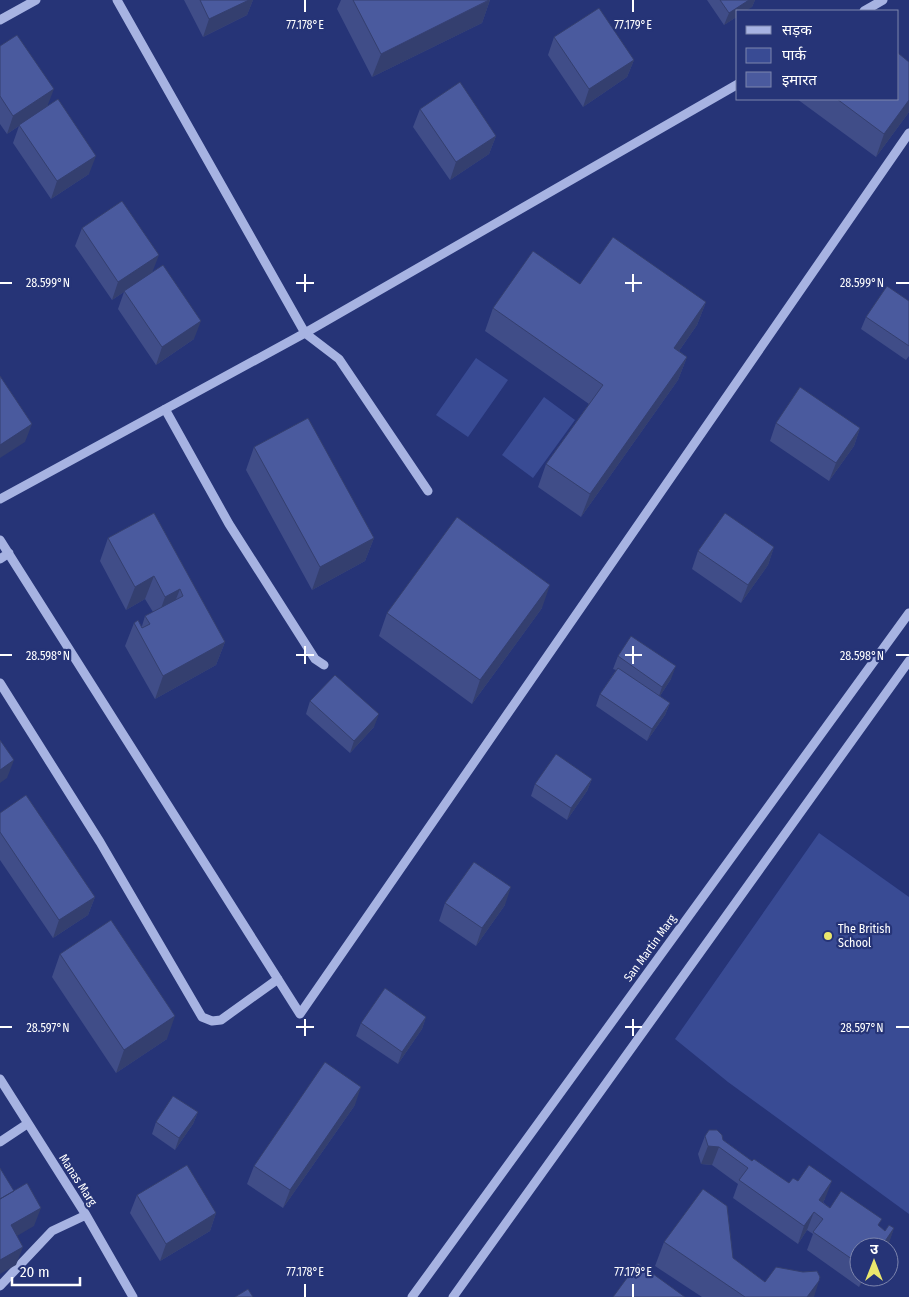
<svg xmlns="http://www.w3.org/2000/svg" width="909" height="1297" font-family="'Fira Sans Condensed','Noto Sans Devanagari',sans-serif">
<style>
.green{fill:#394b94}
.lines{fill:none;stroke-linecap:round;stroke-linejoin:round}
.minor{stroke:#a7b3e2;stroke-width:9}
.wall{fill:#404d88}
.shaded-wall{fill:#343f6f}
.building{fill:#4a5a9e;stroke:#343f6f}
.ticks{fill:none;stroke:#fff;stroke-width:2}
.poi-dot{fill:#ebe76d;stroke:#263477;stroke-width:2}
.labels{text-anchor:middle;stroke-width:4.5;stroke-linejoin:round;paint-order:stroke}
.poi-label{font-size:12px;fill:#fff;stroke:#263477;text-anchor:start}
.street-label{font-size:12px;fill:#fff;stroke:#263477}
.ticks-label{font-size:12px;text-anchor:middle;fill:#fff;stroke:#263477;stroke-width:4.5;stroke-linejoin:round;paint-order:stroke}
</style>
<rect width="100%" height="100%" fill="#263477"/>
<path class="green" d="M476 358 508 380 468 437 436 415Z
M544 397 575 420 533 478 502 455Z
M819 833 909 897V1214L728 1082 675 1039Z"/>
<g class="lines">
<path class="minor" d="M117 0 305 333 339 359 428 491
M864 11 883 0
M0 20 36 0
M165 409 229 524 315 659 324 665
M0 499 305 333 738 84
M0 540 300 1014 909 133
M0 559 9 553
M0 683 100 842 202 1017 212 1021 221 1020 278 979
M0 1079 86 1215 133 1297
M0 1142 27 1124
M0 1286 52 1231 86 1215
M412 1297 909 613
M453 1297 909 661"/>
</g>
<path class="wall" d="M184 0H253L247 15 203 37Z
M341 0H490L482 23 372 77 337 9Z
M707 0H755L752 7 738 11V16L724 25Z
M554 37 634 60 627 77 583 107 548 55Z
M0 46 48 106 89 174 51 199 13 143 19 126 7 134 0 124Z
M909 62V112L876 157 797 99H898Z
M420 109 496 136 489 154 450 180 413 127Z
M82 228 153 272 194 339 156 365 118 309 124 292 112 300 75 246Z
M580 284 706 302 697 325 679 351 687 357 678 380 581 517 538 487 546 464 589 404 485 331 493 308Z
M909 301V356L906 360 861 329 866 317Z
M776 423 860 428 854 446 829 481 770 441Z
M254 447 374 538 365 561 312 590 246 470Z
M154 513 225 642 216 665 155 699 125 646 134 623 142 626 145 616 153 612 145 599 126 610 100 561 108 538Z
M774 547 768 565 741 603 692 569 698 551Z
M542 608 472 704 379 636 387 613Z
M618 656 671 679 660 696 670 703 665 715 647 741 596 706 600 694 616 670 613 669Z
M310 701 374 727 350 753 306 714Z
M592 779 587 791 567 820 531 796 535 784Z
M0 813 95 897 88 915 53 938 0 860Z
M445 903 505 905 476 946 439 921Z
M60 954 167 1039 116 1073 52 977Z
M426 1017 422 1029 398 1064 356 1036 361 1023Z
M355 1105 283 1208 247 1184 254 1166Z
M198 1112 193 1124 175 1150 152 1134 156 1122Z
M705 1136 723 1140 752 1161 789 1183 825 1199 823 1202 830 1208 880 1227 885 1231 894 1228 887 1247H859V1277H866L859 1287 807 1250 813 1234 807 1230 798 1244 733 1198 738 1184 712 1165 701 1164 698 1154Z
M137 1195 216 1213 210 1231 160 1261 130 1213Z
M664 1242 733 1258 765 1282 814 1297H702L655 1266Z"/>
<path class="shaded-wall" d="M249 0H253L247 15 203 37 209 19Z
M490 0 482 23 372 77 381 54Z
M749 0H755L752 7 746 11H738V16L724 25 729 13Z
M634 60 627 77 583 107 589 89Z
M54 89 47 107 7 134 13 116Z
M909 100V112L876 157 884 134Z
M496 136 489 154 450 180 456 162Z
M96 156 89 174 51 199 57 181Z
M159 255 152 273 124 291V292L112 300 118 282Z
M706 302 697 325 665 371 674 348Z
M201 321 194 339 156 365 162 347Z
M687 357 678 380 581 517 590 494Z
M32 424 25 442 0 458V445Z
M860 428 854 446 829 481 836 463Z
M374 538 365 561 312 590 320 567Z
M774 547 768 565 741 603 748 585Z
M154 576 145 599 126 610 135 587Z
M550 585 542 608 472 704 480 680Z
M180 589 171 612 157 620 165 597Z
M225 642 216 665 155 699 163 676Z
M676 666 671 679 658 699 662 687Z
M670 703 665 715 647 741 652 729Z
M379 714 374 727 350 753 354 741Z
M14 760 7 778 0 783V770Z
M592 779 587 791 567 820 571 808Z
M511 887 505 905 476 946 482 928Z
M95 897 88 915 53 938 59 920Z
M175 1016 167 1039 116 1073 124 1050Z
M426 1017 422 1029 398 1064 402 1052Z
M361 1087 355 1105 283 1208 290 1190Z
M198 1112 193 1124 175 1150 179 1138Z
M708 1146 719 1147 712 1165 701 1164Z
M832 1181 825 1199 815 1213 819 1200Z
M41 1208 34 1226 5 1243 11 1225Z
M814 1212 807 1230 798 1244 804 1226Z
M216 1213 210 1231 160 1261 166 1244Z
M894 1228 888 1246 887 1247H881Z
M23 1247 16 1265 0 1274V1260Z
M863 1277H866L859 1287Z
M819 1281 814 1297H807Z"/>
<path class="building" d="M200 0H249L209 19Z
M353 0H489L381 54Z
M720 0H749L729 13Z
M599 8 634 60 589 89 554 37Z
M17 35 54 89 13 116 0 96V46Z
M898 53 909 62V100L884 134 837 99H898Z
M460 82 496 136 456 162 420 109Z
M58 99 96 156 57 181 19 125Z
M122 201 159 255 118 282 82 228Z
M613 237 706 302 674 348 687 357 590 494 546 464 603 385 493 308 533 251 580 284Z
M163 265 201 321 162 347 124 291Z
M887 286 909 301V346L866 317Z
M0 376 32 424 0 445Z
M800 387 860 428 836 463 776 423Z
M308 418 374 538 320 567 254 447Z
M154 513 225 642 163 676 134 623 138 620 142 628 150 624 145 616 183 596 180 589 165 597 154 576 135 587 108 538Z
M725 513 774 547 748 585 698 551Z
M457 517 550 585 480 680 387 613Z
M631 636 676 666 662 687 618 656Z
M618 668 670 703 652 729 600 694Z
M335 675 379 714 354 741 310 701Z
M0 740 14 760 0 770Z
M556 754 592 779 571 808 535 784Z
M26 795 95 897 59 920 0 832V813Z
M474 862 511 887 482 928 445 903Z
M111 920 175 1016 124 1050 60 954Z
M385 988 426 1017 402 1052 361 1023Z
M325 1062 361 1087 290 1190 254 1166Z
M173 1096 198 1112 179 1138 156 1122Z
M709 1130H717L722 1135 723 1140 752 1161 754 1159 789 1183 793 1178 798 1181 809 1165 832 1181 819 1200 830 1208 841 1191 882 1219 878 1225 885 1231 889 1225 894 1228 881 1247H859V1264L813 1232 823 1219 814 1212 804 1226 739 1180 748 1168 719 1147 708 1146 705 1136Z
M187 1165 216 1213 166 1244 137 1195Z
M0 1168 14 1191 0 1199Z
M27 1183 41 1208 11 1225 23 1247 0 1260V1199Z
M703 1189 727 1206 733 1258 765 1282 776 1267 803 1272 817 1271 820 1277 819 1281 807 1297H745L664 1242Z
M638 1263 685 1297H613Z
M248 1289 253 1297H235Z"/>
<path class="ticks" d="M305 0V12M633 0V12M305 274V292M633 274V292M0 283H12M296 283H314M625 283H642M896 283H909M305 646V664M633 646V664M0 655H12M296 655H314M625 655H642M896 655H909M305 1019V1036M633 1019V1036M0 1027H12M296 1027H314M625 1027H642M896 1027H909M305 1284V1297M633 1284V1297"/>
<circle class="poi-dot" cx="828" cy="936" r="5"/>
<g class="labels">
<g class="poi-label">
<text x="838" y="933">The British<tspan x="838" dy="14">School</tspan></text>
</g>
<g class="street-label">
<text transform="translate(650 948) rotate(-54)" y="4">San Martin Marg</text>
<text transform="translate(78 1180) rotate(57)" y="4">Manas Marg</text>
</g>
</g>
<g class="ticks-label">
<text x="305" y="29">77.178°E</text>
<text x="633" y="29">77.179°E</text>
<text x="48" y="287">28.599°N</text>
<text x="862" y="287">28.599°N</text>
<text x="48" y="660">28.598°N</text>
<text x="862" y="660">28.598°N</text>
<text x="48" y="1032">28.597°N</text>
<text x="862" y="1032">28.597°N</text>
<text x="305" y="1276">77.178°E</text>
<text x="633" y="1276">77.179°E</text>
</g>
<rect x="736" y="10" width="162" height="90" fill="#263477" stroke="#7d85ad"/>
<rect x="746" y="26" width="25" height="8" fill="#a7b3e2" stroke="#7d85ad"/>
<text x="782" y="35" font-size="15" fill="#ffffff">सड़क</text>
<rect x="746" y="48" width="25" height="15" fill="#394b94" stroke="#7d85ad"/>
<text x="782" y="60" font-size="15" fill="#ffffff">पार्क</text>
<rect x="746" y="72" width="25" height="15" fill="#4a5a9e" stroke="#7d85ad"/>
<text x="782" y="85" font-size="15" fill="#ffffff">इमारत</text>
<g transform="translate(874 1262)"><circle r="24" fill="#263477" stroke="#7d85ad"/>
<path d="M0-4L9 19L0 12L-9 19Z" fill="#ebe76d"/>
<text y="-8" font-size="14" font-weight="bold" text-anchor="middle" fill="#ffffff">उ</text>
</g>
<path d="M12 1277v8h68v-8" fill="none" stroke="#ffffff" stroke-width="2.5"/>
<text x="20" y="1277" font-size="15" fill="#ffffff" stroke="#263477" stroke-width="4" paint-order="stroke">20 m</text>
</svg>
